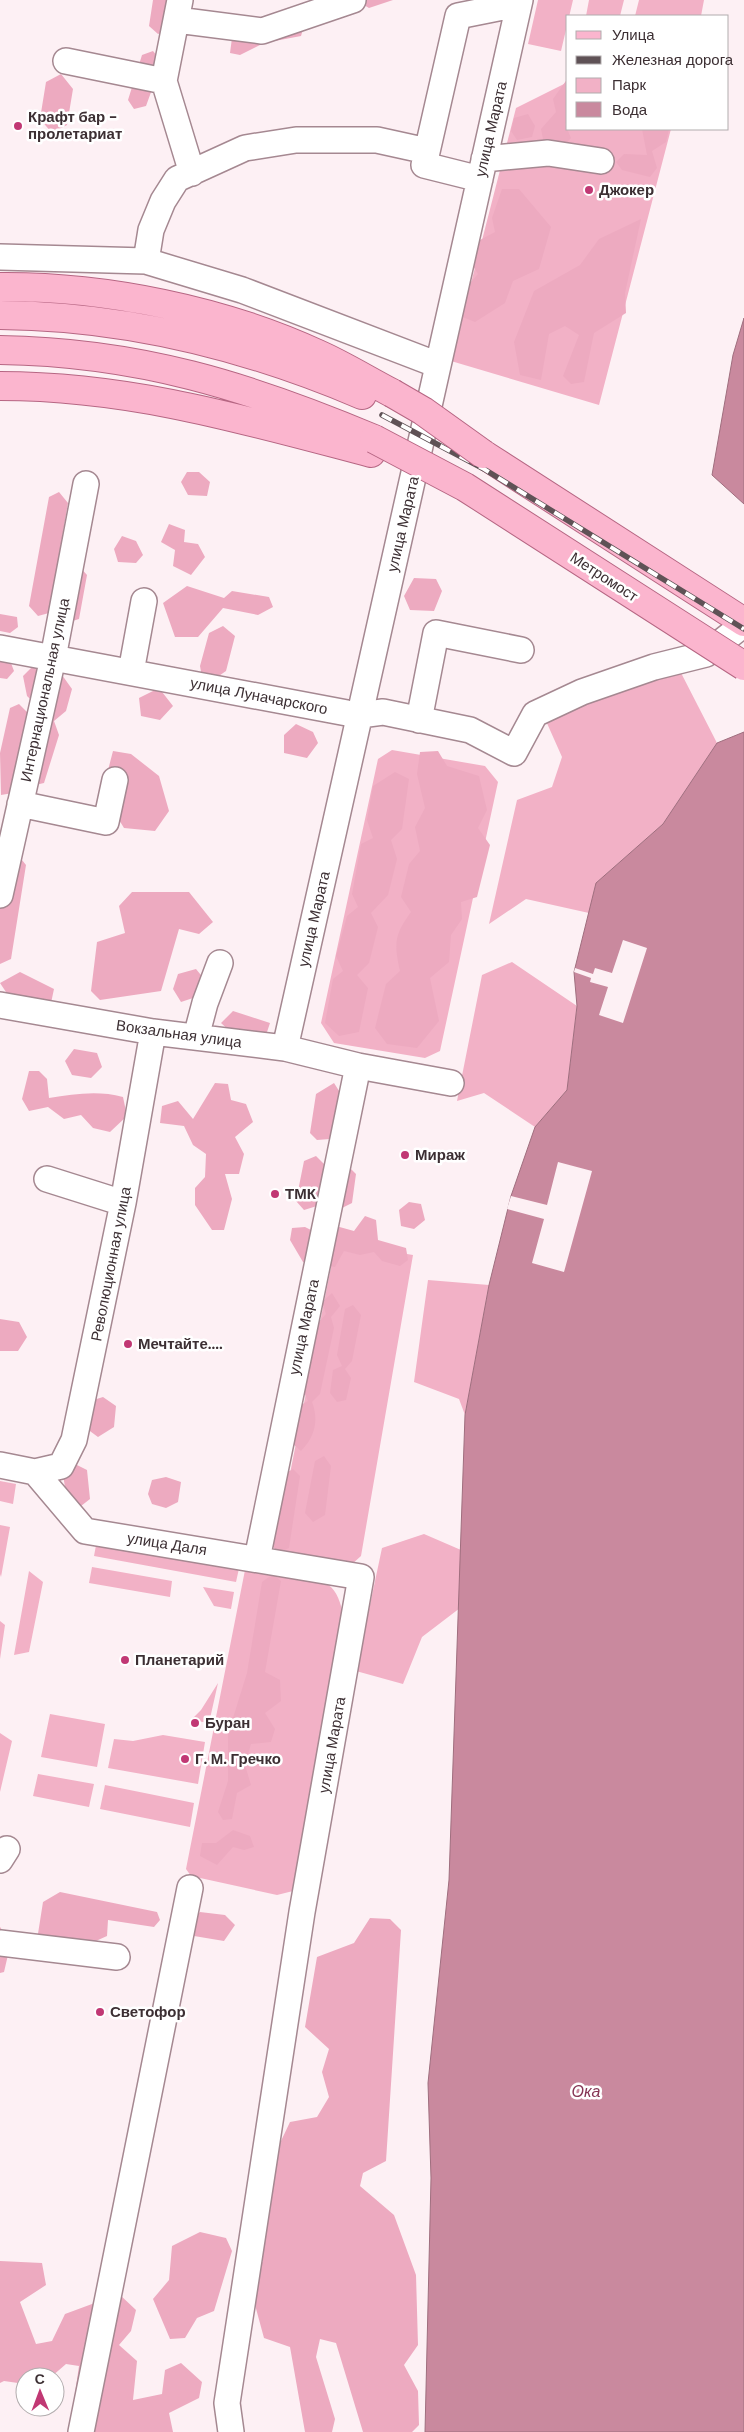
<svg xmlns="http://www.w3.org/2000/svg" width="744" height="2432" font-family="'DM Sans',sans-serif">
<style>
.green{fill:#f2b1c6}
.forest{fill:#edaac0}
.water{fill:#c9899e;stroke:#9f6e7e}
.pier{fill:#fdf0f4}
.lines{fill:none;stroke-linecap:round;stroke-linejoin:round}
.minor-casing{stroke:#a58891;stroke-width:28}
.major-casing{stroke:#b66683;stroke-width:30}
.minor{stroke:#fff;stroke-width:25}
.major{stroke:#fbb5ce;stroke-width:28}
.rail-casing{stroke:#5f5256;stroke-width:5.5}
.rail{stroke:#fff;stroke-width:4;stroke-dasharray:11;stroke-linecap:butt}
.major-bridge-casing{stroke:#b66683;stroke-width:30;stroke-linecap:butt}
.major-bridge{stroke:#fbb5ce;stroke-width:28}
.poi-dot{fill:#c13874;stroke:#fff;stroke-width:2}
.labels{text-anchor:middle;stroke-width:5;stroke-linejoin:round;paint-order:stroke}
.poi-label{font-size:15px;font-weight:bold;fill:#3c2f33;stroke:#fff;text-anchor:start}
.street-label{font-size:15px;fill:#3c2f33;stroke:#fff}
.water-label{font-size:16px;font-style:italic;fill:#853655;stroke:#fff}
</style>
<rect width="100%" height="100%" fill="#fdf0f4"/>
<path class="green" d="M538 0H573L561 51 528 44Z
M589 0H624L620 16H586Z
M639 0H704L701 16H635Z
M568 82V129H671L599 405 451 361 516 108Z
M678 667 717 743 663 824 596 883 589 913 526 899 489 924 517 800 552 787 562 757 546 721 561 709Z
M392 750 485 766 498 782 440 1051 425 1058 334 1043 321 1023 378 759Z
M512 962 577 1006 567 1090 535 1127 484 1093 457 1101 482 975Z
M336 1242 413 1255 361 1556 351 1565 283 1553 276 1544Z
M428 1280 489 1285 465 1415 459 1399 414 1382Z
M0 1481 16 1484 13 1504 0 1501Z
M0 1525 10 1527 1 1577 0 1574Z
M424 1534 461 1550 460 1608 422 1637 403 1684 356 1671 382 1548Z
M97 1540 240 1564 236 1582 94 1556Z
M246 1565C270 1569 314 1570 331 1587 339 1595 342 1608 344 1619L300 1881 293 1891 277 1895 191 1876 186 1869Z
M92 1567 172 1581 170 1597 89 1583Z
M29 1571 43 1582 29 1652 14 1655Z
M203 1587 234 1592 231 1609 214 1606Z
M0 1621 5 1625 0 1659Z
M218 1683 209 1723 191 1720 201 1710Z
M50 1714 105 1724 97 1767 41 1757Z
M0 1733 12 1741 0 1792Z
M163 1735 205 1742 198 1784 108 1768 114 1739 133 1741Z
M38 1774 94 1784 89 1807 33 1796Z
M105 1785 194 1803 190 1827 100 1809Z"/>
<path class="forest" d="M153 0H174L168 31 158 34 149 26Z
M365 0H393L369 8 364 5Z
M304 26 301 36 264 43 240 55 230 53 232 38Z
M153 51 162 62 146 106 134 109 128 100 142 55Z
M61 74 73 89 67 125 52 133 40 119 46 82Z
M568 78V122L565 124 571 138 560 150 544 144 541 129 556 112 553 99Z
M528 114 535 126 532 137 517 140 511 131 514 118Z
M642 129H669L666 142 652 151 657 168 650 177 622 170 616 162 624 154 647 155Z
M502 189H519L551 227 539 269 513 281 505 303 475 322 460 316 464 290 478 274 473 266 480 240 495 232 492 218Z
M641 219 625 293 626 313 594 333 584 382 571 384 563 376 579 335 565 326 549 334 541 380 520 375 514 342 534 291 580 265 599 239Z
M187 472H199L210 482 207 496 188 495 181 482Z
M59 492 68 503 49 613 38 616 29 606 49 497Z
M169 524 185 530 184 542 198 544 205 557 191 575 173 566 175 550 161 542Z
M122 536 136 541 143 555 136 563 118 562 114 549Z
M78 565 87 575 79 619 66 623Z
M414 578 436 579 442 591 434 611 410 610 404 596Z
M187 586 224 598 232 591 269 597 273 607 258 615 223 608 198 637H175L163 603Z
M0 614 17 617 18 627 10 633 0 631Z
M223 626 235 636 226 671 213 680 202 677 200 666 209 633Z
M0 656 9 658 14 671 7 679 0 678Z
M33 666 57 668 72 689 66 711 54 721 59 735 44 783 31 786 48 716 27 696 23 676Z
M159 688 173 706 160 720 141 716 139 698Z
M19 704 29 714 13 793 1 795 0 753 10 708Z
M296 724 313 732 318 743 307 758 284 753V735Z
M113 751 131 754 159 776 169 811 155 831 124 828 113 810 126 791 107 774Z
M438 751 447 766 479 776 487 810 478 828 490 845 477 897 461 902 462 919 451 935 449 962 430 978 439 1021 417 1048 387 1044 375 1028 386 984 400 971C394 944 394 935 411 912L401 897 409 864 420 851 415 827 425 808 417 774 420 752Z
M395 772 409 779 402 829 391 840 397 859 388 895 371 913 378 927 369 963 357 975 368 988 359 1032 339 1036 325 1023 333 979 343 971 336 956 347 916 358 907 352 894 361 844 373 838 367 820 373 786Z
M18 855 26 865 11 959 0 964V907Z
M132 892H189L213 922 199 934 179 929 161 991 100 1000 91 991 97 942 125 933 119 906Z
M196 969 205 980 199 996 181 1002 173 989 178 974Z
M20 972 54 989 51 1003 12 1001 0 983Z
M233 1011 270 1023 267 1032 233 1034 221 1023Z
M74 1049 97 1053 102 1067 91 1078 72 1075 65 1061Z
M29 1071H39L47 1079 49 1098C74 1094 98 1090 123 1097L127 1116 110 1132 93 1128 81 1115 64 1119 48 1107 29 1111 22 1099Z
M215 1083 228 1084 231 1100 246 1104 253 1122 235 1137 244 1154 239 1174H225L232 1199 224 1230H212L195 1205V1188L205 1177 206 1154 193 1145 184 1126 160 1123 162 1106 178 1101 193 1119Z
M334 1083 341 1094 330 1139 317 1140 310 1133 316 1094Z
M316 1156 324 1164 317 1206 304 1210 296 1201 304 1161Z
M347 1165 356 1174 352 1203 340 1209Z
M409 1202 421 1204 425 1220 414 1229 401 1226 399 1210Z
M365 1216 376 1220 378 1240 406 1248 408 1260 400 1266 382 1261 374 1252 360 1255 344 1251 335 1267 303 1262 290 1240 292 1228 305 1227 319 1234 336 1226 354 1231Z
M332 1293 340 1306 331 1317 334 1328 320 1394 312 1402C319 1420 315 1437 301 1451L293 1444 299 1406 308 1401 303 1390 318 1323 326 1314 322 1302Z
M353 1305 361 1315 352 1361 345 1369 351 1378 346 1400 337 1402 330 1393 333 1370 342 1366 337 1355 345 1309Z
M0 1319 19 1322 27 1337 18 1351H0Z
M103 1397 116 1406 114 1427 98 1437 83 1426 87 1402Z
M324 1456 331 1466 325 1515 313 1522 305 1513 315 1461Z
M75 1464 87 1470 90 1499 81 1506 68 1505 63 1475Z
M293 1469 300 1476 289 1548 278 1553 270 1543 286 1473Z
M166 1477 181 1482 178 1502 166 1508 152 1504 148 1494 152 1480Z
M273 1574 281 1581 265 1672 280 1680 281 1701 265 1713 275 1729 271 1742 251 1744 245 1765 251 1785 237 1793 232 1819 223 1820 218 1812 228 1781V1734L247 1673 262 1582Z
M233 1830 250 1836 254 1847 244 1850 233 1847 217 1865 200 1856 202 1843H216Z
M60 1892 157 1912 160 1920 154 1927 108 1920 107 1936 87 1945 67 1937 51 1946 37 1940 43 1902Z
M200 1912 225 1915 235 1925 224 1941 194 1936 191 1921Z
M370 1918 390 1919 401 1930 386 2161 363 2173 360 2186 394 2215 416 2275 418 2345 404 2365 418 2391 419 2425 412 2432H363L336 2343 320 2339 316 2357 335 2419 332 2432H305L290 2347 264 2338 248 2279 263 2261 260 2230 272 2160 290 2122 317 2117 329 2097 322 2072 329 2049 305 2027 317 1957 354 1943Z
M0 1927 11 1942 4 1972 0 1973Z
M200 2232 226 2238 232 2251 214 2311 197 2318 185 2338 170 2339 153 2299 169 2280 172 2246Z
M0 2261 42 2263 46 2285 20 2302 36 2344 52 2341 65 2314 119 2294 136 2310 131 2331 119 2345 137 2361 133 2400 162 2394 165 2370 181 2363 202 2382 199 2398 169 2413 173 2432H84L88 2420 74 2400 79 2366 66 2364 51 2377H25V2384L4 2381 0 2383Z"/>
<path class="water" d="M744 318V504L712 475 733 355Z
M744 732V2432H425L431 2178 428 2083 449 1880 465 1415 489 1285 511 1196 535 1127 567 1090 577 1006 574 972 596 883 663 824 717 743Z"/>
<path class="pier" d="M623 940 647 948 623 1023 599 1015 608 987 590 982 591 978 574 972 575 968 593 974 595 968 612 973Z
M558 1162 592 1171 564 1272 532 1263 544 1219 507 1209 511 1196 547 1205Z"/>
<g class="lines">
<defs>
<path id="minor" d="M180 0 164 81 192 173
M177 20 262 31 353 0
M66 61 164 81
M484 159 548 153 601 161
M480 179 424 165 458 16 503 7 517 10
M0 257 146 261 242 290 438 365
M146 261 151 230 163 201 177 179 245 148 296 140H377L427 151
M0 648 347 713 360 715 383 712 470 730 514 753 535 714 582 692 654 667 706 654 744 624
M131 672 144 601
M419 720 436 633 521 650
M20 804 106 822 115 780
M0 895 53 658 86 484
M0 1005 153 1032 285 1048 358 1066 451 1083
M196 1037 205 1003 220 963
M285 1048 520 0
M47 1179 123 1203
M0 1465 35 1472 85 1531 361 1577 302 1912 227 2403 231 2432
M35 1472 61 1466 74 1440 123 1203 153 1032
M257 1559 358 1066
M0 1860 7 1849
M0 1943 117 1957
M81 2432 190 1888"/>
<path id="major" d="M0 287C104 286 223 310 318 354 343 365 367 380 392 393
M0 315C125 316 247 346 362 395
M0 350C138 352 248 386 374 439
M0 386C131 386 246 420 371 453
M483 454 744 622"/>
</defs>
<use href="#minor" class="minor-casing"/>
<use href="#major" class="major-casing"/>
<use href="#minor" class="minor"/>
<use href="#major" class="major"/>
<defs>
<path id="rail" d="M382 415 484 469 744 629
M378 436 463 475 744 655"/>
</defs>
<use href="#rail" class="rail-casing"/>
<use href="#rail" class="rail"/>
<defs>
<path id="major-bridge" d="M392 393 423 411 483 454
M374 439 465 487 744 666"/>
</defs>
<use href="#major-bridge" class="major-bridge-casing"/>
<use href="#major-bridge" class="major-bridge"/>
</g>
<g class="poi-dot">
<circle cx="18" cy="126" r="5"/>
<circle cx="589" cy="190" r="5"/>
<circle cx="405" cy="1155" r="5"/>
<circle cx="275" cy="1194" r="5"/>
<circle cx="128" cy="1344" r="5"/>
<circle cx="125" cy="1660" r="5"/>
<circle cx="195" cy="1723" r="5"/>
<circle cx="185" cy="1759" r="5"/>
<circle cx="100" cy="2012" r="5"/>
</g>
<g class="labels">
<g class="poi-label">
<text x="28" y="122">Крафт бар -<tspan x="28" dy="17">пролетариат</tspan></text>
<text x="599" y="195">Джокер</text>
<text x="415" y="1160">Мираж</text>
<text x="285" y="1199">ТМК</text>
<text x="138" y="1349">Мечтайте....</text>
<text x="135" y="1665">Планетарий</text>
<text x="205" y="1728">Буран</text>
<text x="195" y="1764">Г. М. Гречко</text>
<text x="110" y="2017">Светофор</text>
</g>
<g class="street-label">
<text transform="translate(491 129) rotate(-77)" y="5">улица Марата</text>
<text transform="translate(403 524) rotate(-77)" y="5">улица Марата</text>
<text transform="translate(604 577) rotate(33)" y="5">Метромост</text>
<text transform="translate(45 690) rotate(-78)" y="5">Интернациональная улица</text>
<text transform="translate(259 696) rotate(11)" y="5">улица Луначарского</text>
<text transform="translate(314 919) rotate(-77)" y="5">улица Марата</text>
<text transform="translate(179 1034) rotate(8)" y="5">Вокзальная улица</text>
<text transform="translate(111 1264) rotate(-79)" y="5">Революционная улица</text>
<text transform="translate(304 1327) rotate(-78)" y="5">улица Марата</text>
<text transform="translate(167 1544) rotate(9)" y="5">улица Даля</text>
<text transform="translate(332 1745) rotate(-80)" y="5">улица Марата</text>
</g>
<g class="water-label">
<text x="586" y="2097">Ока</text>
</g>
</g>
<rect x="566" y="15" width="162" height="115" fill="#ffffff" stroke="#b1acad"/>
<rect x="576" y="31" width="25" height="8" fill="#fbb5ce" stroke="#b1acad"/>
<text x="612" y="40" font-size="15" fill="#3c2f33">Улица</text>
<rect x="576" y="56" width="25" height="8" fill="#5f5256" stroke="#b1acad"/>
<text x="612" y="65" font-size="15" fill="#3c2f33">Железная дорога</text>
<rect x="576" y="78" width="25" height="15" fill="#f2b1c6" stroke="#b1acad"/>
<text x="612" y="90" font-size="15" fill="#3c2f33">Парк</text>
<rect x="576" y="102" width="25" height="15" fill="#c9899e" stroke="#b1acad"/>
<text x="612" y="115" font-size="15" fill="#3c2f33">Вода</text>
<g transform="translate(40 2392) rotate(359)"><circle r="24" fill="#ffffff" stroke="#b1acad"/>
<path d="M0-4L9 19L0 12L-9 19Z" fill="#c13874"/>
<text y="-8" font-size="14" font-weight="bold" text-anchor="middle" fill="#3c2f33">С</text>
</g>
</svg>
